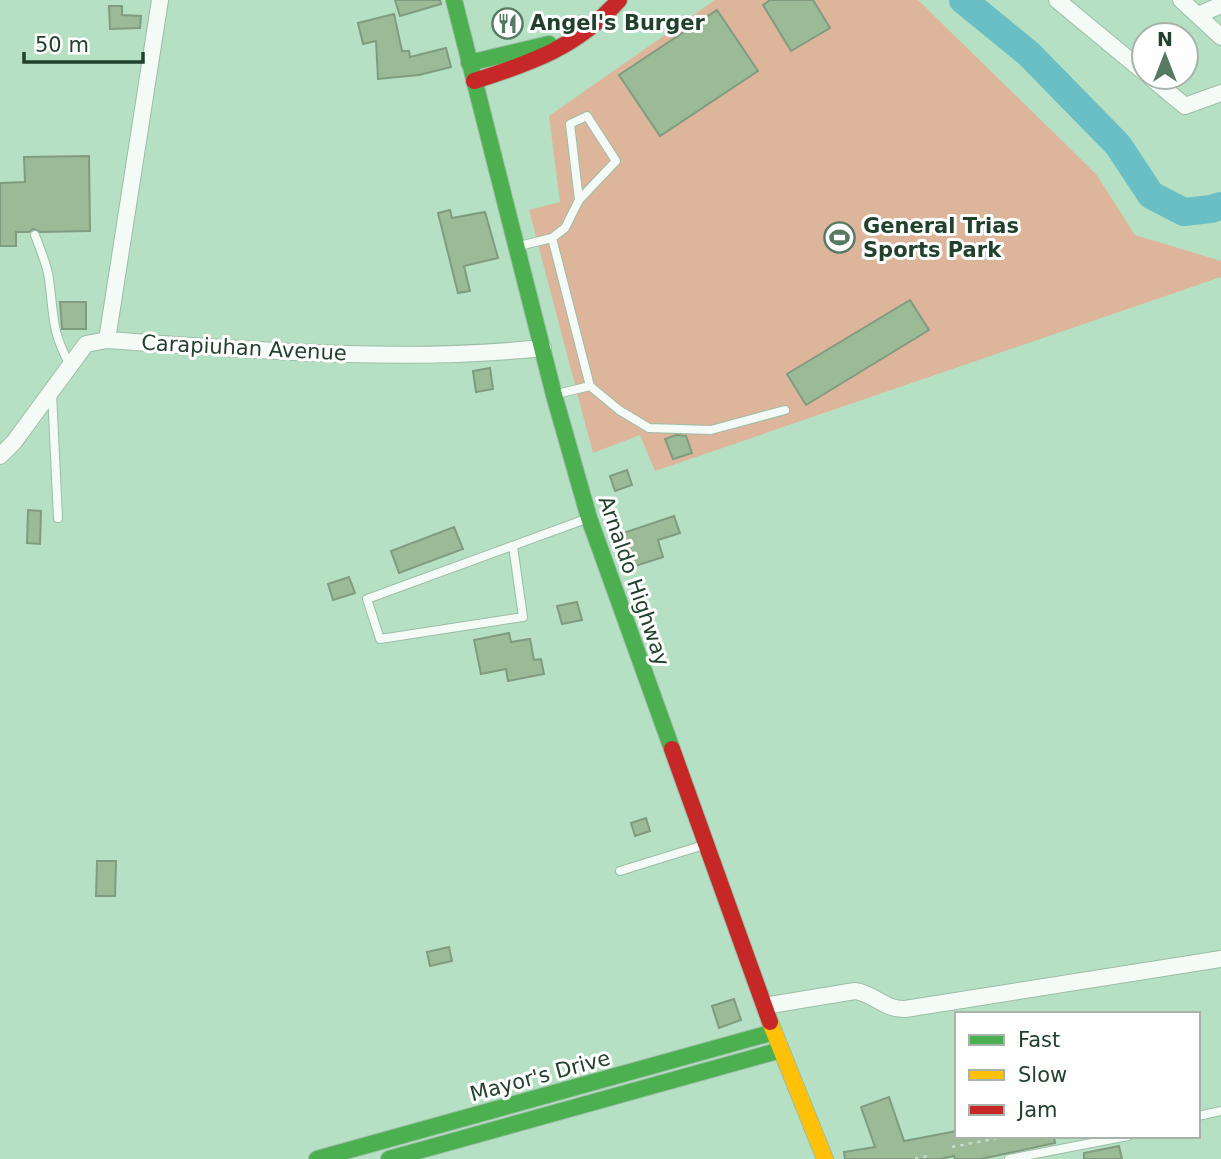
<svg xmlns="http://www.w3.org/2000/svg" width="1221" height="1159" font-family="'DejaVu Sans',sans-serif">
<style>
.green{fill:#dcb59b}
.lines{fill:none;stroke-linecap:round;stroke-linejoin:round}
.river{stroke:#6abfc5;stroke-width:28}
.building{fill:#9bbb97;stroke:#809b80;stroke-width:2}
.lane-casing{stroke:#9cbda6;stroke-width:10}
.street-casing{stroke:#9cbda6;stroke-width:18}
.fast-casing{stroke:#9cbda6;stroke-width:18}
.slow-casing{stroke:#9cbda6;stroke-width:18}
.jam-casing{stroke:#9cbda6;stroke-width:18}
.path{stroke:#cad8cf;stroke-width:2.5;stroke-dasharray:3.5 5;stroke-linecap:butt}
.lane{stroke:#f4faf6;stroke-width:8}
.street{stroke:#f4faf6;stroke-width:16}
.fast{stroke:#4caf50;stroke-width:16}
.slow{stroke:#ffc107;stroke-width:16}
.jam{stroke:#c62828;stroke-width:16}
.labels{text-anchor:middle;stroke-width:6;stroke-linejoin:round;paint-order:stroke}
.poi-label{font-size:21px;font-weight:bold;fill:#22412c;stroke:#fefefe;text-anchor:start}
.street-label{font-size:21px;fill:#22412c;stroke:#fefefe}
</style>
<rect width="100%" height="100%" fill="#b6e0c3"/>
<path class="green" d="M715 0H918L1096 174 1135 235 1221 261V277L655 471 640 435 593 453 529 210 560 202 549 116Z"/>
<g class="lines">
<path class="river" d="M963 0 1029 54 1118 145 1151 195 1184 212 1211 209 1221 206"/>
</g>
<path class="building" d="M395 0H440L441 4 400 16Z
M770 0H813L830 28 791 51 763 5Z
M109 6H122V15L141 16 140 28 110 29Z
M717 10 758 71 660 136 619 75Z
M394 14 402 51H409L410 57 446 48 451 67 419 75 378 79 376 41 363 44 358 23Z
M89 156 90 231 40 232 33 229 29 232H16V246H0V183L25 182 24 157Z
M450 210 452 218 485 212 498 258 464 266 470 291 458 293 438 213Z
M910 300 929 330 806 405 787 374Z
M60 302H86V329H62Z
M490 368 493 389 476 392 473 371Z
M676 435 686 436 692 453 673 459 665 439Z
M627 470 632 485 615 491 610 476Z
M28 510 41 511 40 544 27 543Z
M674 516 680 533 658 540 663 557 632 567 620 534Z
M454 527 463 549 399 573 391 551Z
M349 577 355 593 333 600 328 584Z
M577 602 582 620 562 624 557 606Z
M509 633 511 642 530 639 534 660 541 659 544 674 508 681 506 669 481 674 474 640Z
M646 818 650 831 635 836 631 823Z
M97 861H116L115 896H96Z
M449 947 452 961 430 966 427 952Z
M734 999 741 1020 719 1028 712 1006Z
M889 1097 904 1141 957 1131V1136H1054L1055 1143 981 1159H955L954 1156 940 1159H845L844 1152 875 1147 861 1107Z
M1119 1146 1122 1159H1084V1153Z"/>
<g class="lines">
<defs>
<path id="lane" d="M35 235C40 249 47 264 49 279 54 315 51 331 70 365
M552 238 590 386 557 394
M519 246 552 238 565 228 579 200 616 161 587 116 570 124 579 200
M590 386 619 410 649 428 711 430 785 410
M52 393 58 518
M513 546 523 617 380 639 367 599 586 519
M620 871 704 845
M1198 1116 1221 1111
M1009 1159 1128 1136"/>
<path id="street" d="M1057 0 1144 72
M1181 0 1221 37
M1198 15 1221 5
M1150 77 1185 106 1221 93
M107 340 160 0
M0 456 14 442 86 344 107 340C253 350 396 363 543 348
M764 1006 855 991C873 993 885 1010 905 1009L1221 959"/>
<path id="fast" d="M454 0 554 395 589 518 672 749
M469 63 549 44
M317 1159 774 1032
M389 1159 781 1050"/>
<path id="slow" d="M770 1022 825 1159"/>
<path id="jam" d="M474 81C531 63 578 47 619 0
M672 749 770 1022"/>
</defs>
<use href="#lane" class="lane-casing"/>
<use href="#street" class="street-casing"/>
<use href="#fast" class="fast-casing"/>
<use href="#slow" class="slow-casing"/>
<use href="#jam" class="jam-casing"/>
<path class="path" d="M952 1147 1008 1136
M915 1159 928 1156"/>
<use href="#lane" class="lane"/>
<use href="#street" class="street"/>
<use href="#fast" class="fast"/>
<use href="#slow" class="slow"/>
<use href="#jam" class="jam"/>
</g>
<defs>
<symbol id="restaurant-ring" viewBox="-11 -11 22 22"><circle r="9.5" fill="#fefefe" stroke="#567961" stroke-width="1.5"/><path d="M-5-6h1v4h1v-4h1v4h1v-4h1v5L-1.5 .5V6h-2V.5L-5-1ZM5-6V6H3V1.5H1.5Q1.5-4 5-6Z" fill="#567961"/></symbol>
<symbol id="stadium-ring" viewBox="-11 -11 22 22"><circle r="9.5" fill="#fefefe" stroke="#567961" stroke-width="1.5"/><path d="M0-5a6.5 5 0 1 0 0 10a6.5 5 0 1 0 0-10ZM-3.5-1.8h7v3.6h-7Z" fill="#567961"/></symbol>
</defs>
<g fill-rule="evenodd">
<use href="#restaurant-ring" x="490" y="6" width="35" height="35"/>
<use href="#stadium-ring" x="822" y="220" width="35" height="35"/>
</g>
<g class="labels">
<g class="poi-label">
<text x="530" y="30">Angel's Burger</text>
<text x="863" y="233">General Trias<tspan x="863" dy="24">Sports Park</tspan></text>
</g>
<g class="street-label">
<text transform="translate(244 348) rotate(3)" y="7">Carapiuhan Avenue</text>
<text transform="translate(634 581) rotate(71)" y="7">Arnaldo Highway</text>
<text transform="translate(540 1076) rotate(-15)" y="7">Mayor's Drive</text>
</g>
</g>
<rect x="955" y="1012" width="245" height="126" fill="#fefefe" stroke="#a6b2aa" stroke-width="2"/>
<rect x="969" y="1035" width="35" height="10" fill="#4caf50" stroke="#a6b2aa" stroke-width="2"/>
<text x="1018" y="1047" font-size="21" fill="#22412c">Fast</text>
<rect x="969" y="1070" width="35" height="10" fill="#ffc107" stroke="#a6b2aa" stroke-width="2"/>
<text x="1018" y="1082" font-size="21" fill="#22412c">Slow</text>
<rect x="969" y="1105" width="35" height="10" fill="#c62828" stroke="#a6b2aa" stroke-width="2"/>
<text x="1018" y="1117" font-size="21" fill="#22412c">Jam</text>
<g transform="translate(1165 56)"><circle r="33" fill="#fefefe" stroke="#a6b2aa" stroke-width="2"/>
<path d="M0-5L12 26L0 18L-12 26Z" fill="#567961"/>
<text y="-10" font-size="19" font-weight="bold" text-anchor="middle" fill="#22412c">N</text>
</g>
<path d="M24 52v10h119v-10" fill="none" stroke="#22412c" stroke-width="3.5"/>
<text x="35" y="52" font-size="21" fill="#22412c" stroke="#fefefe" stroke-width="5" paint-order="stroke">50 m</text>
</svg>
